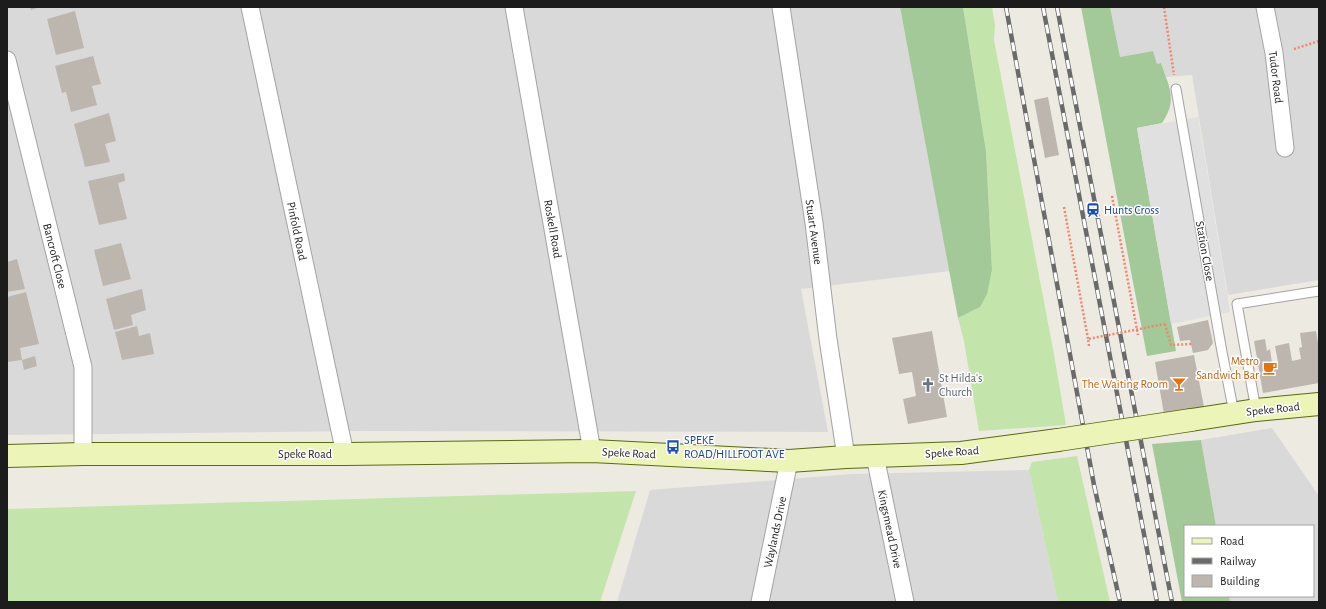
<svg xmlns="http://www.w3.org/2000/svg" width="1326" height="609" font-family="'Alegreya Sans',sans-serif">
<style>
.residential{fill:#dad9d9}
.grass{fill:#c3e4ab}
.forest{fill:#a4c999}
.parking{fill:#e0e0e0}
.building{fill:#bdb6af}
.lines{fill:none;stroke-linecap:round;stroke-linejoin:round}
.lane-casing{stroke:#a3a3a3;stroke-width:11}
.street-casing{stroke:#a3a3a3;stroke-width:19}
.secondary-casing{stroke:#596a0c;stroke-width:24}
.path{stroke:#f08670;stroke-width:2.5;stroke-dasharray:2 2;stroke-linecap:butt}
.lane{stroke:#fff;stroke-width:9}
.street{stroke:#fff;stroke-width:17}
.secondary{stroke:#edf4b8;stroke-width:22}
.rail-casing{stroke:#6a6a6a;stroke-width:4.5}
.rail{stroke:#fff;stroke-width:3;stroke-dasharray:9;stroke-linecap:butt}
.secondary-bridge-casing{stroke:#596a0c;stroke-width:24;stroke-linecap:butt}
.path-bridge{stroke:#f08670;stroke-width:2.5;stroke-dasharray:2 2;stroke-linecap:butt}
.secondary-bridge{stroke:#edf4b8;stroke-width:22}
.labels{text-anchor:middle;stroke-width:3;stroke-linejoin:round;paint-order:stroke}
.street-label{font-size:12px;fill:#1c1c1c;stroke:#fff}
.transit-label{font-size:12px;fill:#164399;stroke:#fff;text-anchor:start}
.food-label{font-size:12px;fill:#c56008;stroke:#fff;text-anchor:end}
.worship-label{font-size:12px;fill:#5b616d;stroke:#fff;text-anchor:start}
</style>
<rect width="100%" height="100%" fill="#edeae2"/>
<path class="residential" d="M7 7H900L950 271 801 289 828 432 357 431 7 435Z
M1110 7H1319V280L1228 295 1192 75 1166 77 1161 63 1157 64 1153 51 1120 57Z
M1272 428 1319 496V602H1230L1229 596H1313V526H1216L1201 440Z
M1029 470 1058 602H617L650 490 852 474Z"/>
<path class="grass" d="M963 7H992L995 25 994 40 1053 349 1066 425 979 431 964 341 958 318 980 307 992 270 986 151Z
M1077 456 1110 602H1058L1029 470 1032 462Z
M636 491 600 602H7V509Z"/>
<path class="forest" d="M900 7H963L986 151 992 270 987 294 980 307 958 318Z
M1081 7H1110L1120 57 1153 51 1157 64 1161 63C1169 87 1178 100 1162 123L1137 128 1176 351 1147 356Z
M1201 440 1216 526H1185V596H1229L1230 602H1182L1152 444Z"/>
<path class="parking" d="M1198 117 1230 312 1171 324 1137 128Z"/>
<path class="building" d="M30 7H40L31 10Z
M75 11 84 48 56 55 47 19Z
M93 56 101 84 92 86 97 105 71 112 66 92 62 93 55 66Z
M1048 97 1059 155 1045 158 1034 100Z
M109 113 116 141 105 144 110 162 85 167 74 124Z
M124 173 125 181 118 183 127 219 99 225 88 181Z
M121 243 131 279 103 286 94 250Z
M17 259 25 289 7 292V262Z
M142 289 146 310 131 315 133 325 114 330 106 299Z
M26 292 39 344 20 348 22 360 7 362V297Z
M1208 320 1213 343 1208 350 1193 353 1190 340 1180 341 1177 327Z
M137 326 139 336 150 333 154 354 122 360 115 332Z
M932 331 947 417 908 424 903 399 916 396 912 372 899 374 892 338Z
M1316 331 1318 343 1319 342V383L1263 393 1254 341 1265 339 1267 351 1270 349 1272 363 1278 362 1275 346 1289 343 1292 361 1301 359 1299 348 1302 347 1300 333Z
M1194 355 1204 407 1164 414 1155 362Z
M35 356 37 366 24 370 22 360Z"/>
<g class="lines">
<defs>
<path id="lane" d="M1176 89 1222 352 1234 413
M1256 410 1237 304 1319 291"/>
<path id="street" d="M250 7 345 454
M514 7 592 451
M781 7 814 223 828 339 846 457
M1265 7 1274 53 1285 148
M7 60 83 367V454
M875 456 905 602
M760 602 789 461"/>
<path id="secondary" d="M1191 420 1256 410 1319 404
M7 456 83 454H345L592 451 789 461 846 457 961 453 1058 440"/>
</defs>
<use href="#lane" class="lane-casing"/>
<use href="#street" class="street-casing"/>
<use href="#secondary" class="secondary-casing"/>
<path class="path" d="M1164 7 1174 75
M1294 49 1319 41
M1112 196 1138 335
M1064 207 1088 339
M1165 324 1171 345 1191 344"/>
<use href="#lane" class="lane"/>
<use href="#street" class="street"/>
<use href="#secondary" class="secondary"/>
<defs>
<path id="rail" d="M1006 7 1094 485 1120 602
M1043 7 1157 602
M1057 7 1172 602"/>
</defs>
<use href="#rail" class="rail-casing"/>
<use href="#rail" class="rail"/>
<defs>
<path id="secondary-bridge" d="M1058 440 1191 420"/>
</defs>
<use href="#secondary-bridge" class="secondary-bridge-casing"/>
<path class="path-bridge" d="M1089 346 1088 339 1165 324"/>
<use href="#secondary-bridge" class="secondary-bridge"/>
</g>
<defs>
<symbol id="station-bare" viewBox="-9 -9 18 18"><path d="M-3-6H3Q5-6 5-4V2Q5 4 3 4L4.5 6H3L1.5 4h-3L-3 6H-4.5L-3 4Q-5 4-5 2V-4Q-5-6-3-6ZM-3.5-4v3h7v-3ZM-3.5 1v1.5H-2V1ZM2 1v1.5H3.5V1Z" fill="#1a4fb4" stroke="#fff" stroke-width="2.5" paint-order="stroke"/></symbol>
<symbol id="cafe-bare" viewBox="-9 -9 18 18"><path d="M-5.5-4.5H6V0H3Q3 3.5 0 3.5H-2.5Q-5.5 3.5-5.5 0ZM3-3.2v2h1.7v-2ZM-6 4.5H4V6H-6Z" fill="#e8710a" stroke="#fff" stroke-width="2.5" paint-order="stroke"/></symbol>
<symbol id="bar-bare" viewBox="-9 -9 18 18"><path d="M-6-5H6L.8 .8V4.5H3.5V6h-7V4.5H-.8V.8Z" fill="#e8710a" stroke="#fff" stroke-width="2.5" paint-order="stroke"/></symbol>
<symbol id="church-bare" viewBox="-9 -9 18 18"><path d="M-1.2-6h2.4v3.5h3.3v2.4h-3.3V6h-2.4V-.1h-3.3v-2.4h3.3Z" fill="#6b7280" stroke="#fff" stroke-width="2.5" paint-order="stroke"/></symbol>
<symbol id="bus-bare" viewBox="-9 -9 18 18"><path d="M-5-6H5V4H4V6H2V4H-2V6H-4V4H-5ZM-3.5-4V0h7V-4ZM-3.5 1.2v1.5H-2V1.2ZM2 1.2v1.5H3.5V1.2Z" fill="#1a4fb4" stroke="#fff" stroke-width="2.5" paint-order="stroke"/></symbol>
</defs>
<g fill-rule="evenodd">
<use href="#station-bare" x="1083" y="200" width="20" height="20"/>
<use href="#cafe-bare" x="1260" y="358" width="20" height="20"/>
<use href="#bar-bare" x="1169" y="374" width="20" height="20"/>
<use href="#church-bare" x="918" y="375" width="20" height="20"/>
<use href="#bus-bare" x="663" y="437" width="20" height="20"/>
</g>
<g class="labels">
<g class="street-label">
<text transform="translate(1276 77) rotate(83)" y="4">Tudor Road</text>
<text transform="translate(553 229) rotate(80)" y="4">Roskell Road</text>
<text transform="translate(297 231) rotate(78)" y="4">Pinfold Road</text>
<text transform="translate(814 232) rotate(82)" y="4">Stuart Avenue</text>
<text transform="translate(1205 251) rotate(80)" y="4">Station Close</text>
<text transform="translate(55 256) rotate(76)" y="4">Bancroft Close</text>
<text transform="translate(1273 409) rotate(-6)" y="4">Speke Road</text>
<text transform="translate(952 452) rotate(-4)" y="4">Speke Road</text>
<text transform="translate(629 453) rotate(3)" y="4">Speke Road</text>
<text x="305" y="458">Speke Road</text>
<text transform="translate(890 529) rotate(78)" y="4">Kingsmead Drive</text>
<text transform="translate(775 532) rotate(-78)" y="4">Waylands Drive</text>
</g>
<g class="transit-label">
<text x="1104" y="214">Hunts Cross</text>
<text x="684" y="444">SPEKE<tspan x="684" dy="14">ROAD/HILLFOOT AVE</tspan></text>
</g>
<g class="food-label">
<text x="1259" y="365">Metro<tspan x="1259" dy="14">Sandwich Bar</tspan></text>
<text x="1168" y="388">The Waiting Room</text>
</g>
<g class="worship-label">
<text x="939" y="382">St Hilda's<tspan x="939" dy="14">Church</tspan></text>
</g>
</g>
<rect width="1326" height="609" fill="none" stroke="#1c1c1c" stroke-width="16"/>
<rect x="1184" y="525" width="130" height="72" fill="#ffffff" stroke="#a4a4a4"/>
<rect x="1192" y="538" width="20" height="6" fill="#edf4b8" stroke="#a4a4a4"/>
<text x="1220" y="545" font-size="12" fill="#1c1c1c">Road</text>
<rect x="1192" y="558" width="20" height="6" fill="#6a6a6a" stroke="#a4a4a4"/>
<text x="1220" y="565" font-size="12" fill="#1c1c1c">Railway</text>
<rect x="1192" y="575" width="20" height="12" fill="#bdb6af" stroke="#a4a4a4"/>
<text x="1220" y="585" font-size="12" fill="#1c1c1c">Building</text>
</svg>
